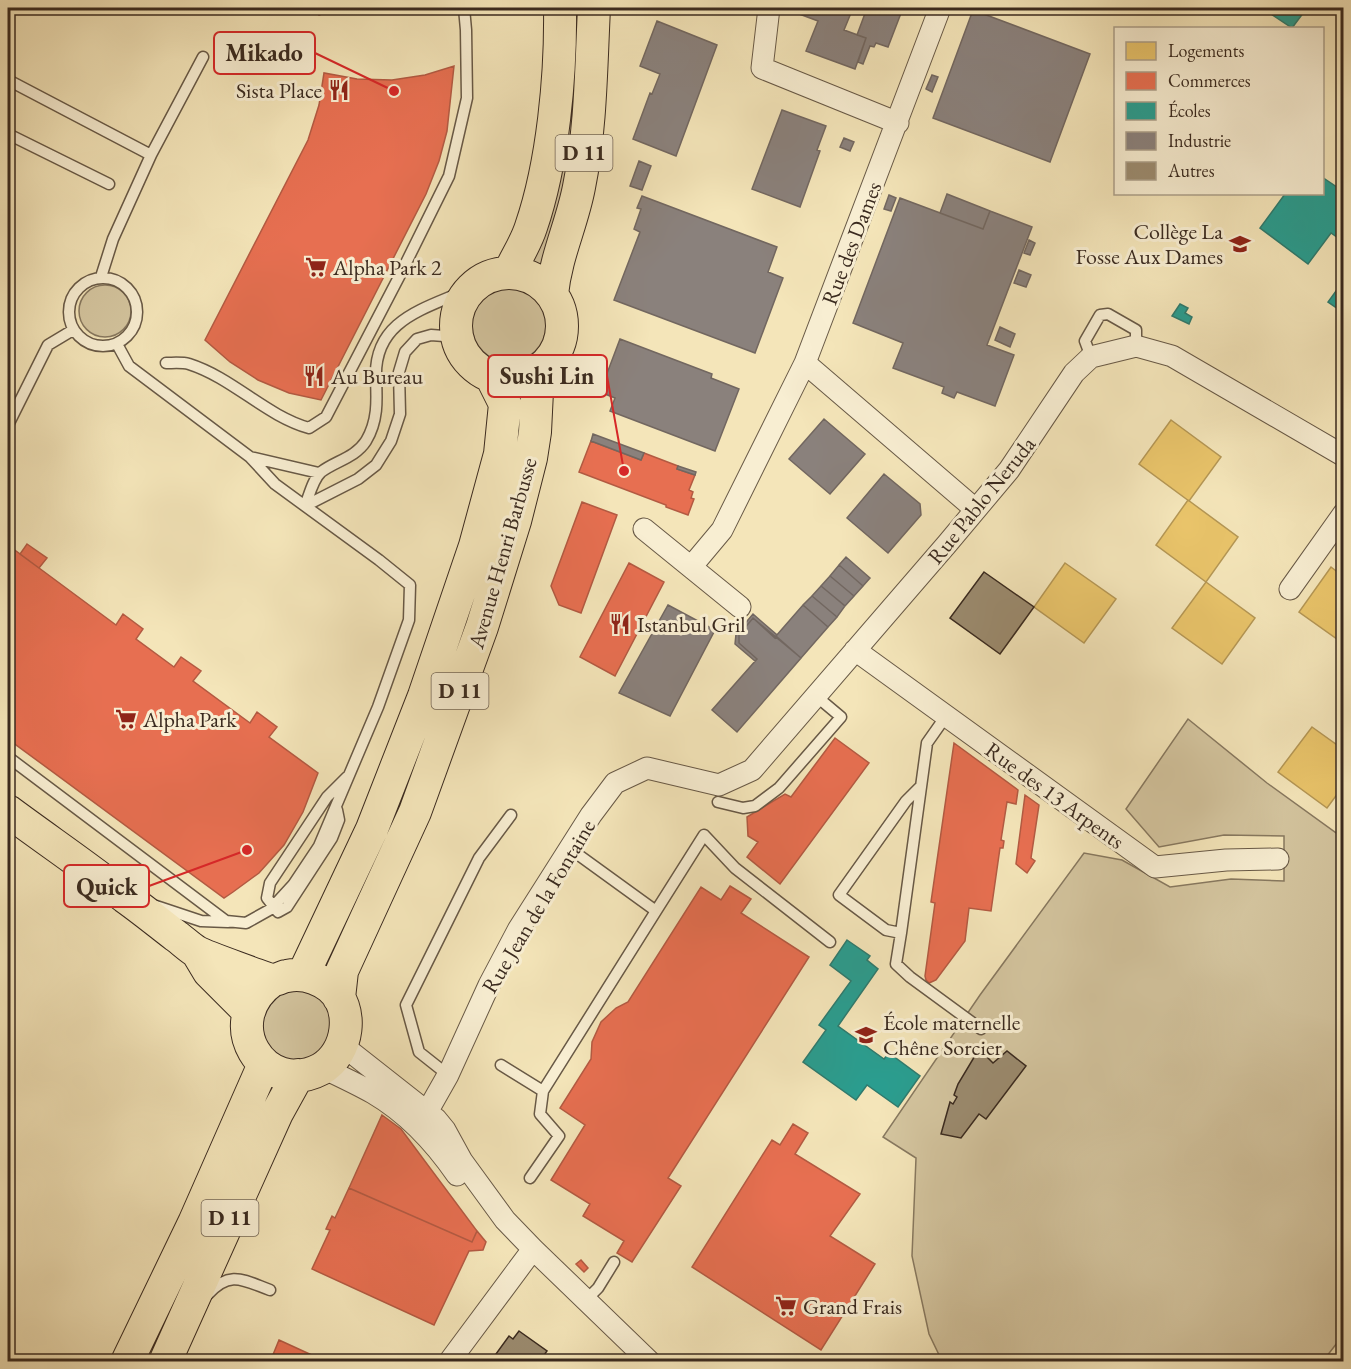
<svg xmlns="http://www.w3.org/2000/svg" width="1351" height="1369" font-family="'EB Garamond',serif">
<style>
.green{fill:#d4c59f;stroke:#87785f;stroke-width:1.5}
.homes{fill:#e9c46a;stroke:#b49654;stroke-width:1.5}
.shops{fill:#e76f51;stroke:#b35a42;stroke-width:1.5}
.schools{fill:#2a9d8f;stroke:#2f7a6d;stroke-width:1.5}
.industry{fill:#8a817c;stroke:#726760;stroke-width:1.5}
.building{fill:#9b8b6f;stroke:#3a2a1f;stroke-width:1.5}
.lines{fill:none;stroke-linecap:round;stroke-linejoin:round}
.service-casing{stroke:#685946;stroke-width:13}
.minor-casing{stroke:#685946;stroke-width:23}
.primary-casing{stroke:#3a2a1f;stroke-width:34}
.service{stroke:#f8eed2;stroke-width:10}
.minor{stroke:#f8eed2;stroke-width:21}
.primary{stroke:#f4e5b9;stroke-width:32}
.labels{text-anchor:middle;stroke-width:6;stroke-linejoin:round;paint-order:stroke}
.shield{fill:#f8eed2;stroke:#736555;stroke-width:1.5}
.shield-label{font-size:21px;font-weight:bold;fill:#3a2a1f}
.poi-label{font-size:22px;fill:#3a2a1f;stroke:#f8eed2;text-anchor:start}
.street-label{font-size:22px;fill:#3a2a1f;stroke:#f8eed2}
.leader{fill:none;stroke:#d62828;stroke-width:2}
.callout-dot{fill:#d62828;stroke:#f8eed2;stroke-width:2}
.callout{fill:#f8eed2;stroke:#d62828;stroke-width:2}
.callout-label{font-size:24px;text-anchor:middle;font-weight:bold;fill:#3a2a1f}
</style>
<rect width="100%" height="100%" fill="#f4e5b9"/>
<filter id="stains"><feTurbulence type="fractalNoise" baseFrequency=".00333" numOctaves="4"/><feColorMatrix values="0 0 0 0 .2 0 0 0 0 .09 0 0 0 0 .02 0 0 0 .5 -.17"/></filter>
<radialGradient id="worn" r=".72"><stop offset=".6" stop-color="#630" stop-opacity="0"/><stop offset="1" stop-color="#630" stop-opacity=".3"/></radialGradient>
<path class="green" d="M570 8H583L567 201 543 268 527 260Z
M79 311a26 26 0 1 1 52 0a26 26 0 1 1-52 0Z
M472 325a37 37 0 1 1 74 0a37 37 0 1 1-74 0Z
M1188 719 1267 783 1343 838 1344 1334 1323 1361H942L929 1334 912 1256 916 1158 883 1137 980 995 1084 853 1122 860 1170 887 1231 879 1284 881V836L1224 835 1159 847 1126 809Z
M308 989 328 1002 333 1039 304 1063 279 1059 262 1039 261 1015 266 1004 285 990Z"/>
<path class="homes" d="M1171 420 1221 457 1189 501 1139 464Z
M1188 500 1238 537 1206 582 1156 545Z
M1065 563 1116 599 1084 643 1034 607Z
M1331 567 1344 577V644L1299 612Z
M1206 582 1255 618 1222 664 1172 628Z
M1312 727 1344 750V785L1327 808 1278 772Z"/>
<path class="shops" d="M316 8H339L319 15Z
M454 66 447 131 439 161 426 194 321 400 289 393 258 380 230 362 205 340 308 140 319 105 324 73 357 79 392 80 425 75Z
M591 441 641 460 644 453 678 466 677 469 695 475 689 490 693 492 691 498 694 499 688 515 666 507V505L579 472Z
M582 502 617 515 581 613 559 605 551 586Z
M27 544 47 558 39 568 20 554Z
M8 545 116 625 123 614 143 629 136 639 174 667 181 657 201 671 193 681 250 723 257 712 277 727 269 737 318 773 303 812 284 845 259 873 233 892 224 898 8 739Z
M629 563 664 582 615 676 580 657Z
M835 738 869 763 780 884 747 857 758 842 748 836 747 817 785 794 791 797Z
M954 743 1018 790 1016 804 1007 802 1001 840 1004 841 1003 848H1000L991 911 969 908 965 941 936 980 929 983 926 980 925 976 935 903 931 902Z
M1025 795 1039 805 1031 858 1035 861 1027 873 1016 864Z
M730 886 751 899 741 913 809 957 668 1178 681 1186 632 1262 617 1253 624 1241 583 1216 590 1204 551 1180 585 1125 560 1108 591 1059 592 1042 601 1022 616 1008 628 1002 701 887 721 900Z
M382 1115 401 1129 477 1231 472 1242 349 1188Z
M793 1124 808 1133 795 1154 860 1194 830 1236 875 1264 821 1350 692 1267 772 1140 780 1145Z
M349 1188 472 1242 477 1231 486 1242 483 1250 469 1251 434 1325 312 1269 330 1230 326 1229 332 1216 335 1218Z
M581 1260 588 1268 584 1272 576 1264Z
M279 1340 327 1362H270Z"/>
<path class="schools" d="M1262 8H1307L1292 28Z
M1322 177 1344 192V242L1331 233 1308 264 1260 228 1285 194H1322Z
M1344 280V313L1328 302Z
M1180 304 1188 308 1185 313 1192 317 1189 324 1172 316Z
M847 940 870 956 867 960 878 969 838 1026 884 1059 889 1053 920 1076 898 1107 867 1085 856 1100 803 1062 826 1030 819 1025 851 981 830 965Z"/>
<path class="industry" d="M796 8H853L844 30 866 38 855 69 806 51 818 21 794 12Z
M867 8H903L888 47 876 43 874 47 870 46 863 64 858 62 866 38 857 35Z
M973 10 1090 54 1050 162 933 118Z
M657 21 717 45 676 156 633 139 650 93 652 94 660 74 640 66Z
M932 75 938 77 932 92 926 89Z
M782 110 826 126 817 150 820 151 800 207 752 189Z
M844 138 854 142 850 151 840 147Z
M639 161 651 166 642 190 630 186Z
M947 194 990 211 983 229 940 213Z
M889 195 896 198 891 211 884 209Z
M642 196 777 247 768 272 783 278 755 353 614 300 640 232 634 229 641 209 637 208Z
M900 198 983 229 990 211 1032 227 987 345 1014 355 995 406 957 392 954 398 942 393 944 387 893 368 903 343 853 323Z
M1029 240 1035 243 1030 255 1024 253Z
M1019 270 1031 275 1026 287 1014 283Z
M1000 327 1015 334 1010 347 995 340Z
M620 339 712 374 711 378 739 389 715 451 610 411 615 398 600 392Z
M824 419 865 454 830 494 789 459Z
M593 434 644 453 641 460 591 441Z
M678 466 696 472 695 475 677 469Z
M884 474 920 504 921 515 888 553 847 518Z
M846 557 870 578 863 586 839 565Z
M839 565 863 586 854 596 830 576Z
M830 576 854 596 845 606 821 586Z
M821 586 845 606 837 617 812 596Z
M812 596 837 617 828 627 803 605Z
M668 605 715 630 670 716 619 693Z
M803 605 828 627 801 658 776 636Z
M753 614 777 635 775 638 753 618 739 635V643L757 659 755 661 735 644 736 634Z
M753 618 801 658 737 732 712 710 757 659 739 643V635Z"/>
<path class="building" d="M984 572 1034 607 1000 654 950 618Z
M979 1049 993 1063 1007 1051 1026 1066 986 1119 979 1114 961 1138 941 1134 950 1102 953 1104 957 1097 954 1095 958 1084Z
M519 1331 547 1351 539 1362H498L493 1358 509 1336 513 1339Z"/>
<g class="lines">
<defs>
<path id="service" d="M8 80 151 155
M8 134 109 184
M101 277 113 239 151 155 203 57
M69 312a34 34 0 1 1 68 0a34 34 0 1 1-68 0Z
M1091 357 1085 341 1100 315 1108 314 1136 330V346
M166 363C173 363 182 362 189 364 233 378 266 416 309 428L326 417 400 275 449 176 467 98 466 30 464 8
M8 425 48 345 73 330
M250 457 319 473
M305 506C309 496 313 479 321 472 335 461 355 458 366 441 378 421 377 401 376 379 373 316 431 308 475 286
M305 506 358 479 376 465 391 441 400 414 399 372 405 352 417 339 431 335 457 337
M8 757 226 921 246 923 271 909 293 885 319 846 378 707 409 620 410 585 379 560 275 484 250 457 129 366 117 344
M921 786 906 801 839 895 886 930 901 933 927 743 946 716
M718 802 743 808 755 806 779 788 841 717 816 696
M337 810 339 820 332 838 287 907 278 912 267 898 270 883 327 797 347 777
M156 906 201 921 228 922
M656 911 704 835 735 868 830 942
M901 933 896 964 910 977 981 1029
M501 1065 543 1091
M448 1075 419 1052 406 1005 479 858 511 815
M530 1178 559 1136 540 1114 543 1091 656 911 569 848
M208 1294C230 1270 243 1280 270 1290
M586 1300 598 1288 614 1262"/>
<path id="minor" d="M769 8 762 68 898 123
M805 363 975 509
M644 529 740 607
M691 567 722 530 805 363 940 8
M1290 589 1344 513
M855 650 1155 867 1226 860 1278 859
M342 1045 436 1119 445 1130 462 1161 505 1220 533 1249 650 1362
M323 1068C340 1076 357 1084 373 1093 407 1113 435 1143 457 1175
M418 1128 448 1075 489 985 518 930 591 815 615 783 647 768 719 785 752 770 947 544 1009 470 1074 373 1091 357 1136 346 1172 356 1344 456
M449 1362 533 1249"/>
<path id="primary" d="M509 273C516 258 526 243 531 227 553 163 561 75 560 8
M456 326a53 53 0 1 1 106 0a53 53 0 1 1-106 0Z
M552 294C556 255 572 224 579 187 591 128 591 67 594 8
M8 811C47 840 87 867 125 897 142 909 159 923 176 936 183 941 190 948 197 952 204 956 269 980 274 980 278 980 283 976 287 976 302 973 318 978 330 987 355 1008 349 1053 321 1069 264 1099 215 1021 273 980
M197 952 209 972 248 1011
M303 975 372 829 424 696 475 546 500 454 505 404 491 376
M339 998 342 971 415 812 482 627 515 521 531 458 535 432 538 371
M127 1362 194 1223 264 1064
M165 1362 277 1113 298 1075"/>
</defs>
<use href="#service" class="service-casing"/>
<use href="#minor" class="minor-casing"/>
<use href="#primary" class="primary-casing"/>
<use href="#service" class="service"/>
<use href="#minor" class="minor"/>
<use href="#primary" class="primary"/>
</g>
<defs>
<symbol id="restaurant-bare" viewBox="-9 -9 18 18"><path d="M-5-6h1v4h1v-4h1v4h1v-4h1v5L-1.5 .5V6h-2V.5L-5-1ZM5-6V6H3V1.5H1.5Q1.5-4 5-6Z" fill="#8f2418" stroke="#f8eed2" stroke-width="2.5" paint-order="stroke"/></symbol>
<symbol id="school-bare" viewBox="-9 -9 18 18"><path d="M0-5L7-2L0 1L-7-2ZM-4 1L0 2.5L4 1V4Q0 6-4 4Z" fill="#8f2418" stroke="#f8eed2" stroke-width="2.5" paint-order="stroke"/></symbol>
<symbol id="supermarket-bare" viewBox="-9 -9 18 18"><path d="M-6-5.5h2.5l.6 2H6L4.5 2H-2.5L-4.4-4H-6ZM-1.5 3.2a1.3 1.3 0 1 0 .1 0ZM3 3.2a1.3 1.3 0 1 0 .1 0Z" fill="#8f2418" stroke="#f8eed2" stroke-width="2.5" paint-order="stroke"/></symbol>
</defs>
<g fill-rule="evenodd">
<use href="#restaurant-bare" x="324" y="75" width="30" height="30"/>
<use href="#school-bare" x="1225" y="229" width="30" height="30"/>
<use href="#supermarket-bare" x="301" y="252" width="30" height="30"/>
<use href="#restaurant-bare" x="299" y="361" width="30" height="30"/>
<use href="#restaurant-bare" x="605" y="609" width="30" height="30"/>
<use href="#supermarket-bare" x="111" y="704" width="30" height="30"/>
<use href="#school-bare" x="851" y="1020" width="30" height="30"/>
<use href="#supermarket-bare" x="771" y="1291" width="30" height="30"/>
</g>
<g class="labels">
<g class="shield">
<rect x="555.5" y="135" width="57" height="36" rx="4.5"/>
<rect x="431.5" y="673" width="57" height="36" rx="4.5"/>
<rect x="201.5" y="1200" width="57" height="36" rx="4.5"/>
</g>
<g class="shield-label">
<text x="584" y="160">D 11</text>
<text x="460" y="698">D 11</text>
<text x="230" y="1225">D 11</text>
</g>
<g class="poi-label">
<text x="322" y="98" text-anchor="end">Sista Place</text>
<text x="1223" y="239" text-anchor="end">Collège La<tspan x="1223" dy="25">Fosse Aux Dames</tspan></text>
<text x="333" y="275">Alpha Park 2</text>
<text x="331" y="384">Au Bureau</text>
<text x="637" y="632">Istanbul Gril</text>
<text x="143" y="727">Alpha Park</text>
<text x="883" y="1030">École maternelle<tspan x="883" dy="25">Chêne Sorcier</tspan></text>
<text x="803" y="1314">Grand Frais</text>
</g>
<g class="street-label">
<text transform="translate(851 243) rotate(-69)" y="8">Rue des Dames</text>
<text transform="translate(981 500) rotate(-51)" y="8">Rue Pablo Neruda</text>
<text transform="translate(502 553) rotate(-74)" y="8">Avenue Henri Barbusse</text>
<text transform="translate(1055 795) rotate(36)" y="8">Rue des 13 Arpents</text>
<text transform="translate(538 906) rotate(-59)" y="8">Rue Jean de la Fontaine</text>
</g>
</g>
<path class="leader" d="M394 91L315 53M624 471L607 376M247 850L149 886"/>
<g class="callout-dot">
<circle cx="394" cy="91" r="6"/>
<circle cx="624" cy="471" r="6"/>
<circle cx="247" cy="850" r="6"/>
</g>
<g class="callout">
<rect x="214" y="32" width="101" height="42" rx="6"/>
<rect x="488" y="355" width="119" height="42" rx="6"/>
<rect x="64" y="865" width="85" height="42" rx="6"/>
</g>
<g class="callout-label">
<text x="264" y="61">Mikado</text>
<text x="547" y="384">Sushi Lin</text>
<text x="107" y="895">Quick</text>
</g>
<rect width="1351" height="1369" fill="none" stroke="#f4e5b9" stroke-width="30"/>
<rect x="9" y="9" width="1333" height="1351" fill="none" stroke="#3a2a1f" stroke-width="3"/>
<rect x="15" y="15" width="1321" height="1339" fill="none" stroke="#3a2a1f" stroke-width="1.5"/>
<rect x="1114" y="27" width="210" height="168" fill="#f8eed2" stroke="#aca08a" stroke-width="1.5"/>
<rect x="1126" y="42" width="30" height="18" fill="#e9c46a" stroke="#aca08a" stroke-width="1.5"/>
<text x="1168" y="57" font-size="18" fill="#3a2a1f">Logements</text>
<rect x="1126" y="72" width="30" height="18" fill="#e76f51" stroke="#aca08a" stroke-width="1.5"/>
<text x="1168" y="87" font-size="18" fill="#3a2a1f">Commerces</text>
<rect x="1126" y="102" width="30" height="18" fill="#2a9d8f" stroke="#aca08a" stroke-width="1.5"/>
<text x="1168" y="117" font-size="18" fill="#3a2a1f">Écoles</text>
<rect x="1126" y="132" width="30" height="18" fill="#8a817c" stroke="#aca08a" stroke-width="1.5"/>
<text x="1168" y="147" font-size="18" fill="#3a2a1f">Industrie</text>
<rect x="1126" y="162" width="30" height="18" fill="#9b8b6f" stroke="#aca08a" stroke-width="1.5"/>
<text x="1168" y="177" font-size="18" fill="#3a2a1f">Autres</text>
<rect width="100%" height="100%" filter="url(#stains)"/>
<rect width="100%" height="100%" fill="url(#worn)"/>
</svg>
